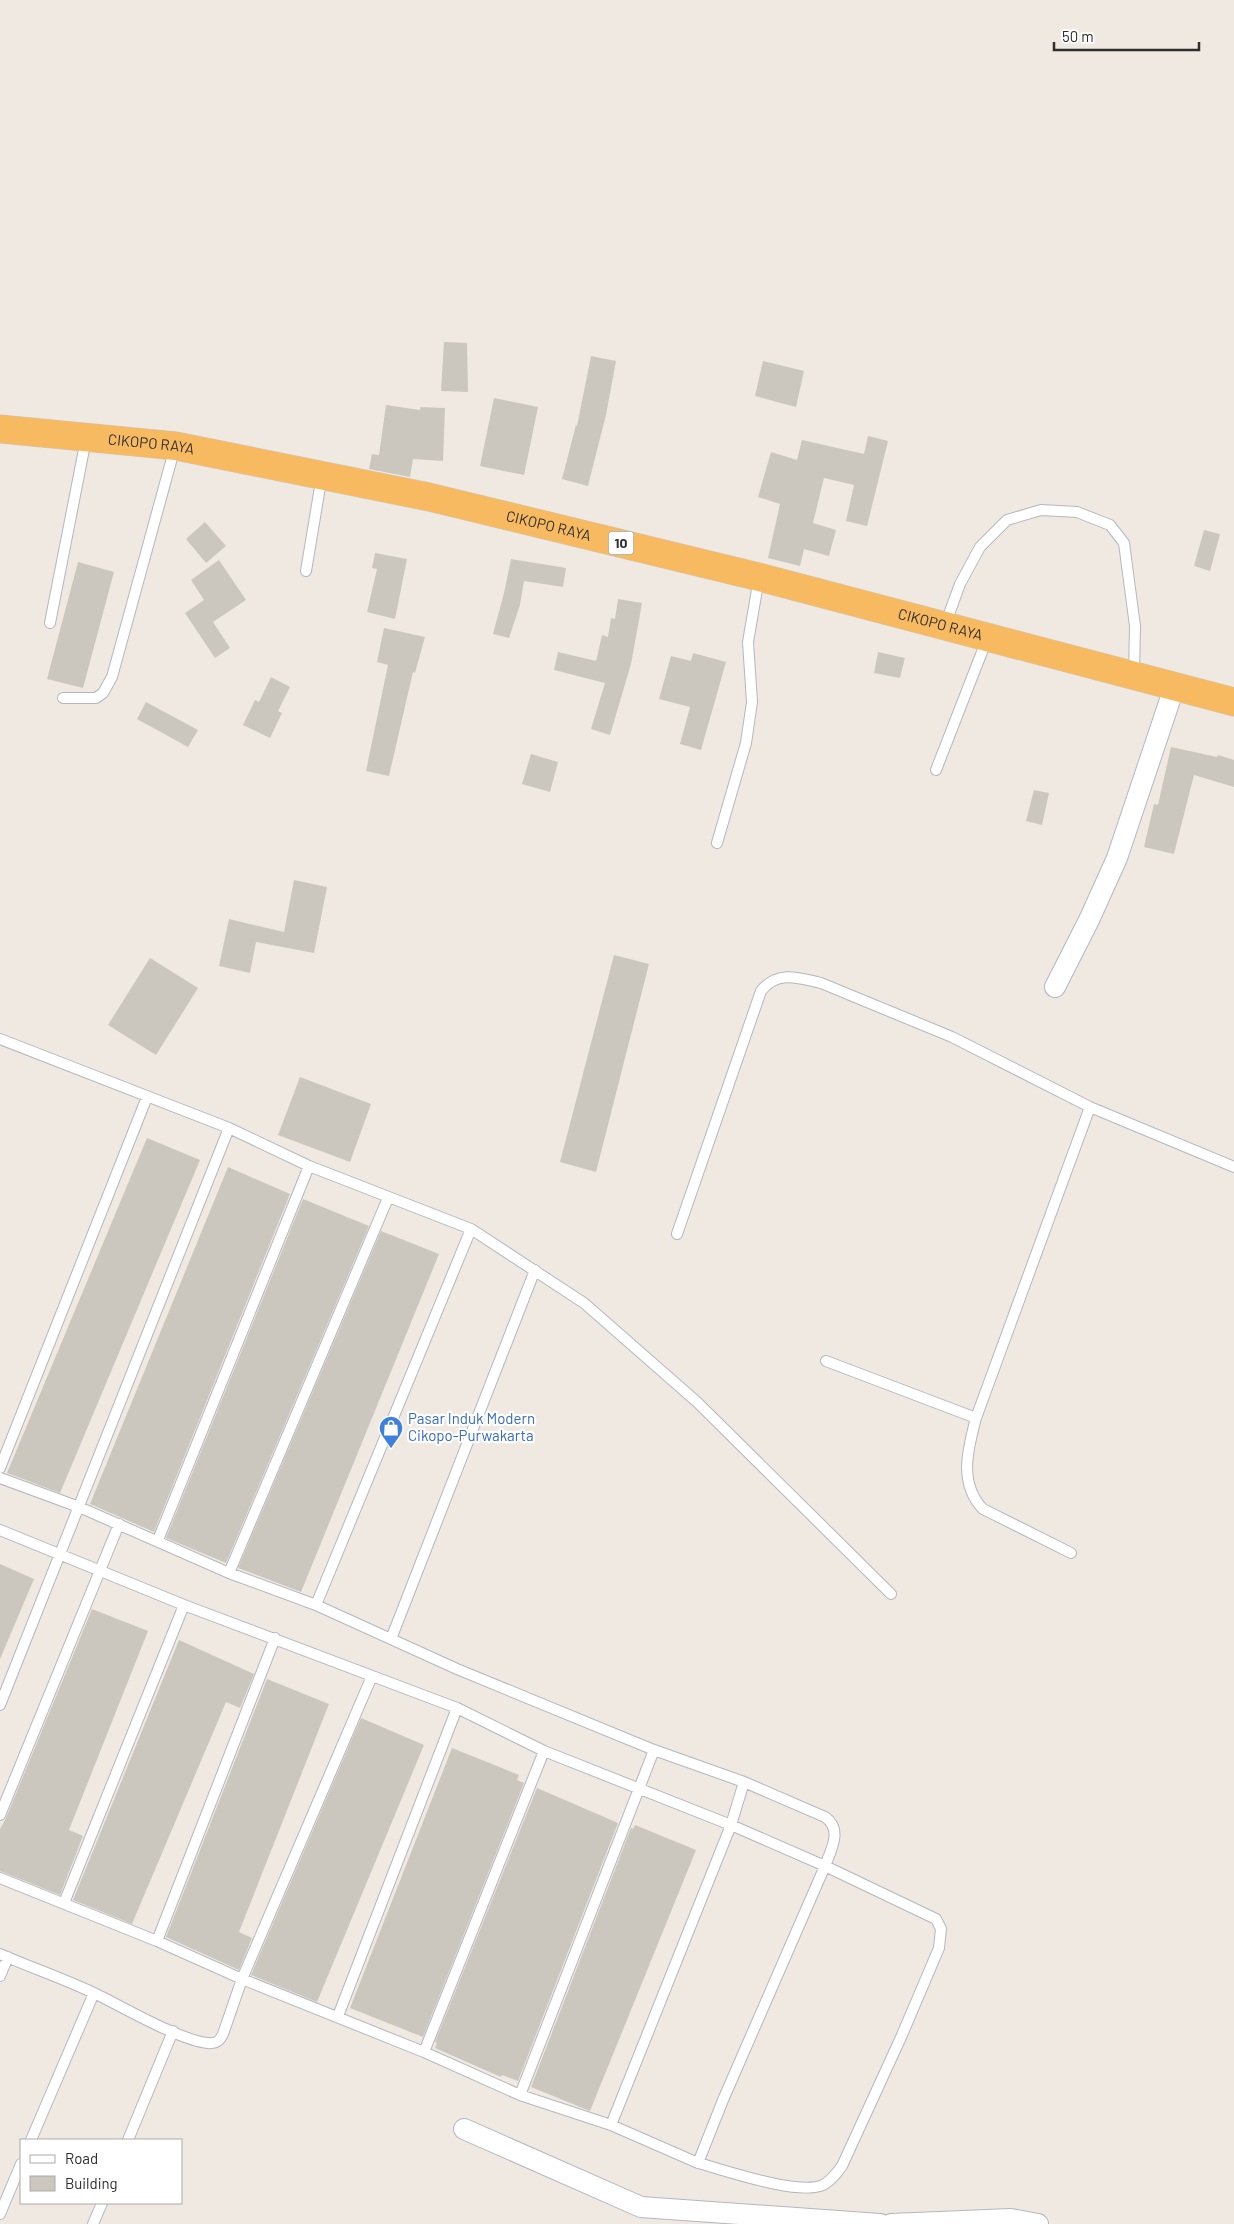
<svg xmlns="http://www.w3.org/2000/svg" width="1234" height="2224" font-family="Barlow,sans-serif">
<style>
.building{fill:#cbc7bf}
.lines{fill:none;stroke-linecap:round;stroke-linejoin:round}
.service-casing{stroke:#b4b7c1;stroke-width:12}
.minor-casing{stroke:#b4b7c1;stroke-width:22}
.trunk-casing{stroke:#c9c9c9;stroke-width:29}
.service{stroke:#fff;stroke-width:10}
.minor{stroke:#fff;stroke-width:20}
.trunk{stroke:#f8ba60;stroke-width:28}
.labels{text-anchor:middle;stroke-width:4.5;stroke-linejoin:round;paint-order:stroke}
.shield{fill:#fff;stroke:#6d6d6d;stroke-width:1}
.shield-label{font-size:14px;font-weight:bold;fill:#2e2e2e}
.street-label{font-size:15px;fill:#2e2e2e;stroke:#fff}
.shop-label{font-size:15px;fill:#366cbe;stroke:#fff;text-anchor:start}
</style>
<rect width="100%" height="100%" fill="#efe9e1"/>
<path class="building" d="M444 342 467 343 468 392 441 391Z
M591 356 616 361 606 415 588 486 562 479 576 425 577 426Z
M763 361 804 371 796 407 755 396Z
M494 398 538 407 524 475 480 466Z
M386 405 420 410V407L445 408 443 461 413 459 410 477 369 469 372 454 379 455Z
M868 436 888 441 867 526 846 521 854 485 824 478 813 523 836 530 829 556 804 549 800 566 768 558 780 504 758 497 771 452 797 460 802 440 864 454Z
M205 522 226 546 206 563 186 539Z
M1204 530 1220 534 1210 571 1194 566Z
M375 553 407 559 395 619 367 612 377 569 372 568Z
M511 559 566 568 563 587 524 581 520 605 509 638 493 634 504 593Z
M219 560 246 600 213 622 230 648 215 658 185 613 204 600 191 580Z
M78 562 114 572 83 688 47 679Z
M618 599 642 603 631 664 610 735 591 729 605 683 554 670 558 652 596 661 602 635 608 637 611 618 615 619Z
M384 628 425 637 415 673 413 672 389 776 366 771 388 665 377 662Z
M878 652 905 658 900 678 874 673Z
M693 653 726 662 701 750 680 744 690 707 659 699 671 656 691 661Z
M271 677 290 687 278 711 282 713 270 738 243 725 255 700 259 702Z
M146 702 198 730 188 747 137 719Z
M1171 747 1217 757 1218 755 1234 760V787L1194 775 1174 854 1144 847 1154 804 1158 805Z
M531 754 558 762 550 792 522 784Z
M1034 790 1049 793 1042 825 1026 821Z
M294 880 327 887 314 953 256 942 250 973 219 966 229 919 284 932Z
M614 955 649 964 596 1172 560 1162Z
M150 958 198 988 156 1055 108 1025Z
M300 1077 371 1104 350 1162 278 1135Z
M147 1138 200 1160 60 1493 7 1473Z
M228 1167 290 1194 154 1532 90 1504Z
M303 1199 369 1226 226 1563 166 1538Z
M381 1231 439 1254 301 1592 238 1568Z
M0 1564 34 1579 0 1659Z
M92 1609 148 1631 69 1830 83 1836 60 1895 0 1871V1829L6 1818Z
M179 1640 254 1674 240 1708 226 1702 132 1924 73 1900Z
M267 1679 329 1704 239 1932 252 1938 239 1970 166 1937Z
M361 1718 424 1745 317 2002 251 1975Z
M452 1748 519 1775 517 1780 524 1783 423 2037 350 2008Z
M537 1788 618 1823 518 2081 502 2075 501 2077 435 2048 437 2043 435 2042Z
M635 1825 696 1850 590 2111 531 2087 631 1828 633 1829Z"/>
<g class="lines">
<defs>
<path id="service" d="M306 571 322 475
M50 623 86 439
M945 625 960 584 980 547 1007 520 1041 510 1077 512 1110 525 1124 543 1135 626 1134 673
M63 698H96L103 693 112 677 175 447
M936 770 987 639
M717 843 746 743 752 702 748 642 759 578
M0 1039 229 1128 309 1166 471 1229 584 1303 697 1402 891 1594
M677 1234 761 991C778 970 798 978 821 983L952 1037 1090 1107 1234 1167
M826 1361 976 1418
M0 1468 147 1097
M0 1478 79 1507 229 1573 316 1605 457 1669 654 1750 744 1782 825 1817C843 1829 831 1850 825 1866L723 2100 698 2163 611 2125 520 2095 424 2052 242 1979 157 1941 0 1878
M0 1530 184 1605 457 1708 544 1751 731 1825 825 1866 936 1919 941 1929 939 1948 902 2035 842 2166C837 2173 831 2181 823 2185 798 2196 725 2170 698 2163
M158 1540 309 1166
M1071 1553 983 1509C958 1483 968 1449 976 1418L1090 1107
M229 1573 388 1198
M316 1605 471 1229
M391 1639 535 1270
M0 1705 229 1128
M0 1815 119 1524
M64 1903 184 1605
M157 1941 275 1638
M0 1954C32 1968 65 1979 96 1994 123 2007 181 2041 208 2043 216 2044 220 2041 223 2034L242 1979 372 1676
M0 1976 8 1957
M338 2016 457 1708
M424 2052 544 1751
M520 2095 654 1750
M611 2125 731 1825 744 1782
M31 2140 94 1993
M128 2140 173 2031
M0 2214 21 2164
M93 2224 102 2203"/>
<path id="minor" d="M1055 987 1089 920 1117 858 1175 685
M464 2129 641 2207 880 2224
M891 2224 1011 2219 1038 2224"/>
<g id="trunk">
<path id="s1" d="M0 429 176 446 429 497 759 577 1234 702"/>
</g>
</defs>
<use href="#service" class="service-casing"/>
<use href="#minor" class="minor-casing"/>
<use href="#trunk" class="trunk-casing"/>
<use href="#service" class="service"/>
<use href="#minor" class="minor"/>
<use href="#trunk" class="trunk"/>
</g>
<defs>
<symbol id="shop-pin" viewBox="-11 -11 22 30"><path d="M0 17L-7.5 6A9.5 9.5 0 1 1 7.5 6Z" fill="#3f7fe0" stroke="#fff"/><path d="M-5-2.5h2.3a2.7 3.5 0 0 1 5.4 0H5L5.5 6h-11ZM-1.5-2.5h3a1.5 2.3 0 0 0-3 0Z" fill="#fff"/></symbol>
</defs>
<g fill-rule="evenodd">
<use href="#shop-pin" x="377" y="1414" width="28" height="38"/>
</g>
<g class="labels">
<rect class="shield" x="608.5" y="531.5" width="25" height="23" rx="4"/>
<g class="shield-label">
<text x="621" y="548">10</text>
</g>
<g class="street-label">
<text dy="5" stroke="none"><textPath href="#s1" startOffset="152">CIKOPO RAYA</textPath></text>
<text dy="5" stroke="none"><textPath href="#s1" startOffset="558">CIKOPO RAYA</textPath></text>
<text dy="5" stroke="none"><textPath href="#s1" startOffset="962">CIKOPO RAYA</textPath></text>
</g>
<g class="shop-label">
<text x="408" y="1424">Pasar Induk Modern<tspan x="408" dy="17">Cikopo-Purwakarta</tspan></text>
</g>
</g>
<rect x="20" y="2139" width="162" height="65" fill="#ffffff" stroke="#ababab"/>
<rect x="30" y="2155" width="25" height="8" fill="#ffffff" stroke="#ababab"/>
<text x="65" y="2164" font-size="15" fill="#2e2e2e">Road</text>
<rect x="30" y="2176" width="25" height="15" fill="#cbc7bf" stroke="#ababab"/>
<text x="65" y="2189" font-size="15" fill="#2e2e2e">Building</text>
<path d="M1054 42v8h145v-8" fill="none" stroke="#2e2e2e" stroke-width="2.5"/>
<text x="1062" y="42" font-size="15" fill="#2e2e2e" stroke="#ffffff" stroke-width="4" paint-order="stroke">50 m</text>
</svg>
